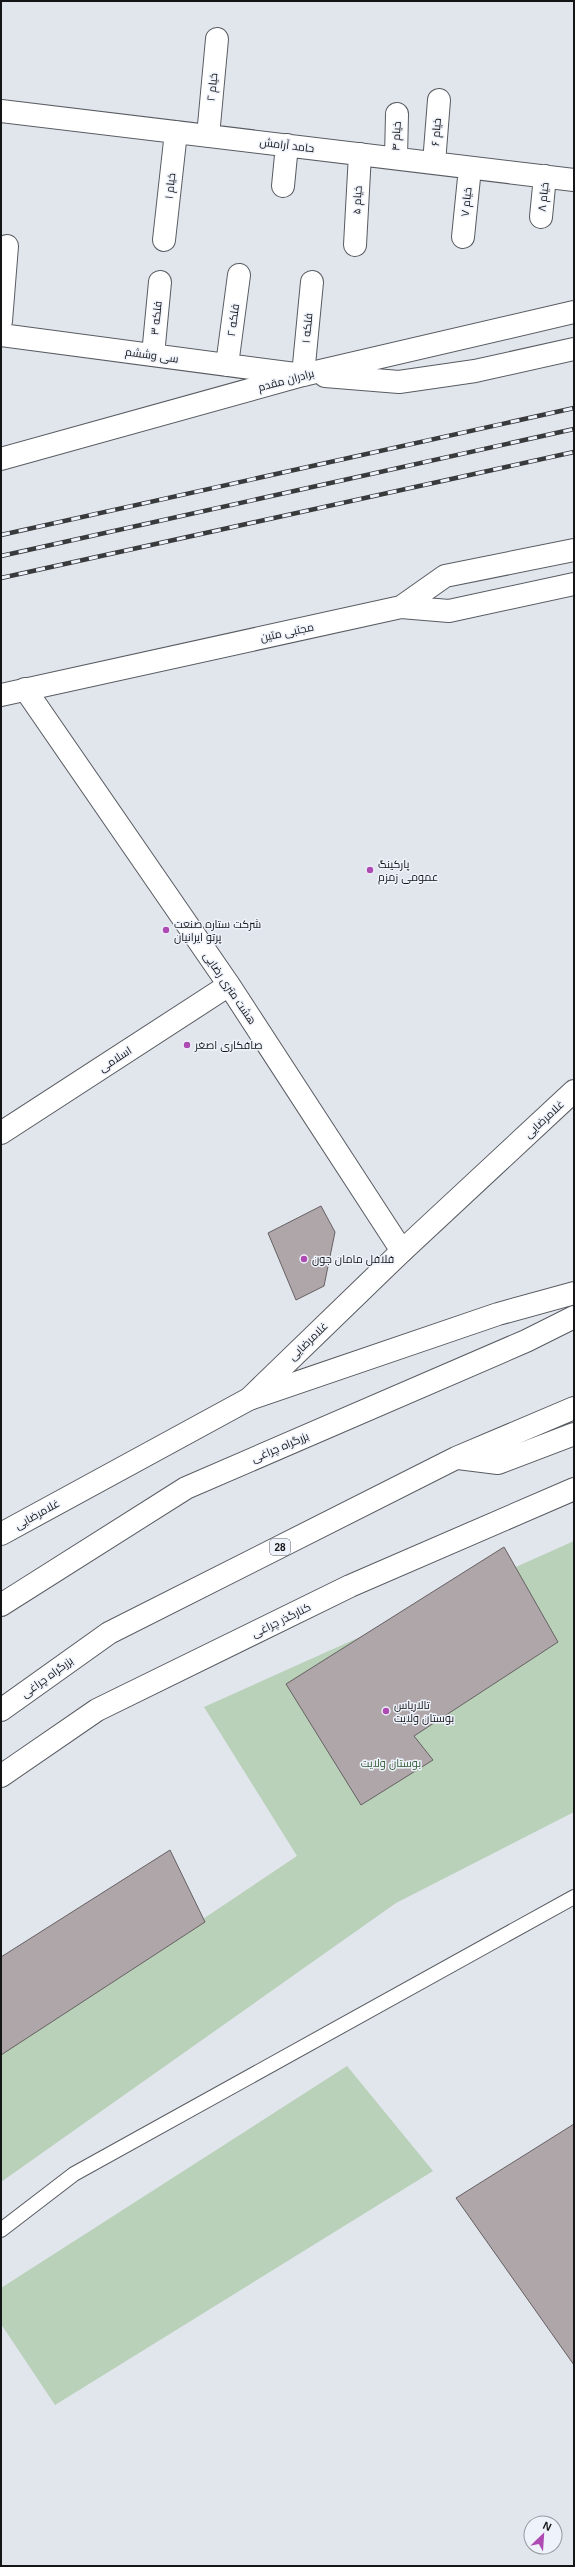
<svg xmlns="http://www.w3.org/2000/svg" width="575" height="2567" font-family="Helvetica,Cairo,sans-serif">
<style>
.green{fill:#b8d1b8}
.building{fill:#aea6a9;stroke:#676063}
.lines{fill:none;stroke-linecap:round;stroke-linejoin:round}
.lane-casing{stroke:#585c62;stroke-width:16}
.street-casing{stroke:#585c62;stroke-width:24}
.secondary-casing{stroke:#585c62;stroke-width:24}
.highway-casing{stroke:#585c62;stroke-width:24}
.lane{stroke:#fff;stroke-width:14}
.street{stroke:#fff;stroke-width:22}
.secondary{stroke:#fff;stroke-width:22}
.highway{stroke:#fff;stroke-width:22}
.rail-casing{stroke:#383a3c;stroke-width:4.5}
.rail{stroke:#eef2fa;stroke-width:3;stroke-dasharray:9;stroke-linecap:butt}
.poi-dot{fill:#ad4bb3;stroke:#eef2fa;stroke-width:1.5}
.labels{text-anchor:middle;stroke-width:3;stroke-linejoin:round;paint-order:stroke}
.shield{fill:#eef2fa;stroke:#55575b;stroke-width:1}
.shield-label{font-size:10px;font-weight:bold;fill:#141517}
.street-label{font-size:11px;fill:#141517;stroke:#eef2fa}
.poi-label{font-size:11px;fill:#141517;stroke:#eef2fa;text-anchor:start}
.park-label{font-size:11px;fill:#335e35;stroke:#eef2fa}
</style>
<rect width="100%" height="100%" fill="#e1e5ec"/>
<path class="green" d="M574 1541V1812L396 1903 1 2182V2054L297 1856 204 1707Z
M347 2066 433 2171 55 2405 1 2324V2288Z"/>
<path class="building" d="M321 1206 335 1232 324 1286 296 1300 268 1233Z
M504 1547 558 1642 414 1736 433 1760 361 1805 286 1684Z
M170 1850 205 1922 1 2055V1957Z
M574 2124V2365L456 2198Z"/>
<g class="lines">
<defs>
<path id="lane" d="M1 2230 74 2174 574 1897"/>
<path id="street" d="M1 111 574 180
M208 136 217 39
M396 158 397 114
M434 163 439 100
M283 186 287 145
M541 217 545 176
M463 237 470 168
M164 240 176 132
M355 245 360 154
M1 321 7 246
M1 335 303 375 312 282
M153 355 160 282
M227 365 239 275
M25 689 229 985 402 1251
M1 1133 229 985"/>
<path id="secondary" d="M325 376 399 382 475 371 574 349
M1 459 303 375 574 312
M401 607 445 576 574 550
M1 695 401 607 449 611 574 584
M1 1534 249 1399 402 1251 574 1091
M1 1776 97 1710 350 1586 574 1489"/>
<path id="highway" d="M249 1399 498 1314 574 1293
M458 1458 498 1463 574 1434
M1 1605 186 1488 526 1341 574 1317
M1 1710 109 1633 456 1458 574 1408"/>
</defs>
<use href="#lane" class="lane-casing"/>
<use href="#street" class="street-casing"/>
<use href="#secondary" class="secondary-casing"/>
<use href="#highway" class="highway-casing"/>
<use href="#lane" class="lane"/>
<use href="#street" class="street"/>
<use href="#secondary" class="secondary"/>
<use href="#highway" class="highway"/>
<defs>
<path id="rail" d="M1 535 574 408
M1 556 574 429
M1 578 574 452"/>
</defs>
<use href="#rail" class="rail-casing"/>
<use href="#rail" class="rail"/>
</g>
<g class="poi-dot">
<circle cx="370" cy="870" r="4"/>
<circle cx="166" cy="930" r="4"/>
<circle cx="187" cy="1045" r="4"/>
<circle cx="304" cy="1259" r="4"/>
<circle cx="386" cy="1711" r="4"/>
</g>
<g class="labels">
<rect class="shield" x="270" y="1539" width="20" height="16" rx="3"/>
<g class="shield-label">
<text x="280" y="1551">28</text>
</g>
<g class="street-label">
<text transform="translate(212 87) rotate(-84)" y="4">خیام ۲</text>
<text transform="translate(436 132) rotate(-86)" y="4">خیام ۶</text>
<text transform="translate(396 136) rotate(-87)" y="4">خیام ۴</text>
<text transform="translate(287 145) rotate(7)" y="4">حامد آرامش</text>
<text transform="translate(170 186) rotate(-84)" y="4">خیام ۱</text>
<text transform="translate(543 197) rotate(-84)" y="4">خیام ۸</text>
<text transform="translate(357 200) rotate(-87)" y="4">خیام ۵</text>
<text transform="translate(466 202) rotate(-84)" y="4">خیام ۷</text>
<text transform="translate(156 318) rotate(-84)" y="4">فلکه ۳</text>
<text transform="translate(233 320) rotate(-82)" y="4">فلکه ۲</text>
<text transform="translate(307 328) rotate(-84)" y="4">فلکه ۱</text>
<text transform="translate(152 355) rotate(8)" y="4">سی وششم</text>
<text transform="translate(286 380) rotate(-15)" y="4">برادران مقدم</text>
<text transform="translate(287 632) rotate(-12)" y="4">مجتبی متین</text>
<text transform="translate(230 988) rotate(56)" y="4">هشت متری رضایی</text>
<text transform="translate(115 1059) rotate(-33)" y="4">اسلامی</text>
<text transform="translate(544 1119) rotate(-43)" y="4">غلامرضایی</text>
<text transform="translate(308 1341) rotate(-44)" y="4">غلامرضایی</text>
<text transform="translate(280 1447) rotate(-23)" y="4">بزرگراه چراغی</text>
<text transform="translate(37 1514) rotate(-29)" y="4">غلامرضایی</text>
<text transform="translate(281 1620) rotate(-26)" y="4">کنارگذر چراغی</text>
<text transform="translate(47 1677) rotate(-36)" y="4">بزرگراه چراغی</text>
</g>
<g class="poi-label">
<text x="378" y="868">پارکینگ<tspan x="378" dy="13">عمومی زمزم</tspan></text>
<text x="174" y="928">شرکت ستاره صنعت<tspan x="174" dy="13">پرتو ایرانیان</tspan></text>
<text x="195" y="1049">صافکاری اصغر</text>
<text x="312" y="1263">فلافل مامان جون</text>
<text x="394" y="1709">تالاریاس<tspan x="394" dy="13">بوستان ولایت</tspan></text>
</g>
<g class="park-label">
<text x="391" y="1767">بوستان ولایت</text>
</g>
</g>
<rect width="575" height="2567" fill="none" stroke="#141517" stroke-width="4"/>
<g transform="translate(543 2535) rotate(25)"><circle r="19" fill="#eef2fa" stroke="#979a9f"/>
<path d="M0-3L7 15L0 10L-7 15Z" fill="#ad4bb3"/>
<text y="-6" font-size="11" font-weight="bold" text-anchor="middle" fill="#141517">N</text>
</g>
</svg>
